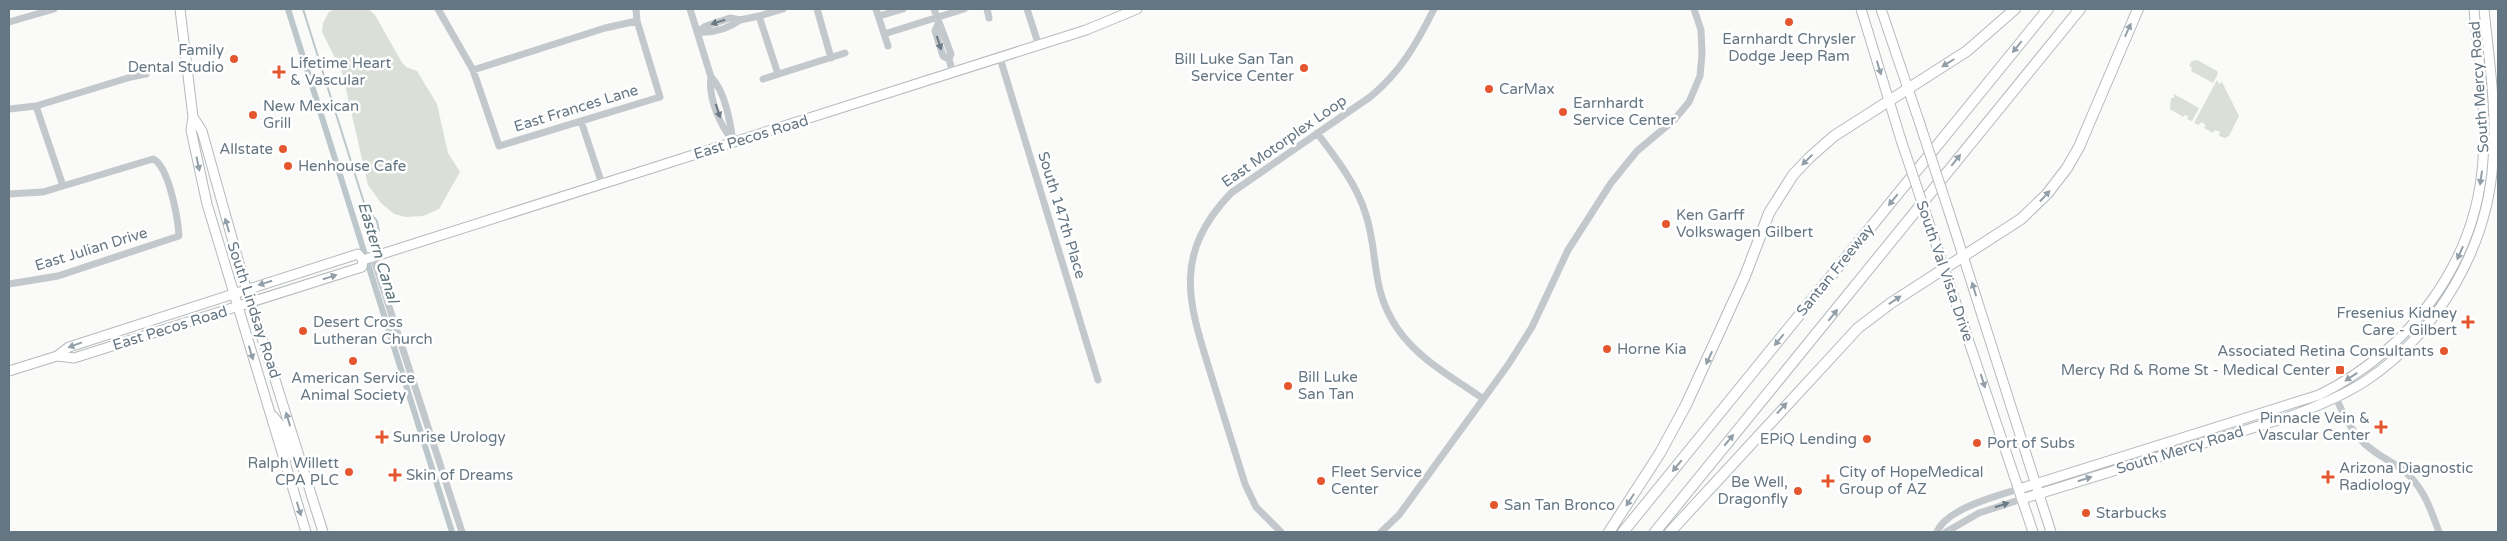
<svg xmlns="http://www.w3.org/2000/svg" width="2507" height="541" font-family="'Varela Round',sans-serif">
<style>
.green{fill:#dadfd7}
.lines{fill:none;stroke-linecap:round;stroke-linejoin:round}
.stream{stroke:#bbc7cb;stroke-width:2}
.canal{stroke:#bbc7cb;stroke-width:6}
.major-casing{stroke:#b5babe;stroke-width:11}
.highway-casing{stroke:#b4b9bd;stroke-width:12}
.minor{stroke:#c3c8cc;stroke-width:7}
.major{stroke:#fff;stroke-width:9}
.highway{stroke:#fff;stroke-width:10}
.major-bridge-casing{stroke:#b5babe;stroke-width:11;stroke-linecap:butt}
.major-bridge{stroke:#fff;stroke-width:9}
.oneway{fill:#6a7a87}
.oneway2{fill:#939fa8}
.poi-dot{fill:#e4572e;stroke:#fff;stroke-width:2}
.labels{text-anchor:middle;stroke-width:5;stroke-linejoin:round;paint-order:stroke}
.poi-label{font-size:15px;fill:#657683;stroke:#fff;text-anchor:start}
.street-label{font-size:15px;fill:#657683;stroke:#fff}
.water-label{font-size:16px;font-style:italic;fill:#60757c;stroke:#fff}
</style>
<rect width="100%" height="100%" fill="#fafaf8"/>
<path class="green" d="M335 9H368L375 15 401 61 406 67 417 71 437 104 448 153 460 172 439 209 423 216 406 217 394 214 381 203 368 185 342 72 322 32 323 23 329 12Z
M2197 60 2217 71 2218 74 2213 83 2191 71 2192 68 2189 65 2192 61Z
M2217 80 2219 84 2222 82 2239 116 2229 136 2225 138 2219 136 2220 132 2215 130 2213 133 2204 128 2206 125 2201 122 2199 125 2194 123Z
M2174 94 2199 108 2192 121 2187 119 2188 116 2185 115 2183 117 2170 109 2171 98H2174Z"/>
<g class="lines">
<path class="stream" d="M303 9 365 206 377 221 379 231"/>
<path class="canal" d="M288 9 452 532"/>
<defs>
<path id="major" d="M180 9 193 117 191 130 207 204 306 532
M1861 9 1901 140
M1881 9 1919 121
M193 117 202 131 244 281 323 532
M1950 215 2051 532
M1933 235 2033 532
M363 260 1086 30 1137 9
M57 356 74 358 362 267 363 260
M9 371 57 356 69 347 358 254 363 260
M273 416 282 427 293 457 300 458
M2019 489 2319 395C2410 350 2476 263 2483 160 2487 110 2478 58 2474 9
M2022 499 2288 417C2316 407 2343 396 2367 380 2439 331 2488 247 2493 160 2497 110 2489 59 2484 9"/>
<path id="highway" d="M1609 532 1660 453 1686 405 1745 276 1769 213 1793 175 1809 158 1834 136 1967 51 2015 9
M1623 532 2048 9
M1655 532 2080 9
M1670 532 1858 328 1891 303 2021 219 2047 194 2067 168 2079 147 2138 9"/>
</defs>
<use href="#major" class="major-casing"/>
<use href="#highway" class="highway-casing"/>
<path class="minor" d="M438 9 473 70 499 146 660 97 637 21 636 9
M690 9 711 77C708 98 720 126 734 142
M817 9 831 58
M876 9 888 46
M934 9 951 54 949 59 953 73
M987 9 989 18
M1027 9 1039 46
M759 16 778 74
M879 16 903 9
M9 22 54 9
M938 24 935 31 943 56 949 59
M697 32 706 26 730 18 740 20 759 16 783 9
M697 32C712 33 728 29 740 20
M884 34 964 9
M1000 58 1098 380
M473 70 605 28 637 21
M711 77C725 91 730 121 733 141
M763 79 845 53
M36 106 63 186
M9 109 36 106 131 77 146 74
M581 121 602 184
M1317 133C1336 158 1357 185 1366 215 1379 256 1370 288 1397 328 1418 359 1452 377 1482 398
M9 194 43 192 153 159C169 166 178 219 179 236L58 276 9 284
M373 257 462 532
M2336 398C2342 411 2349 427 2359 438 2370 451 2385 458 2399 467 2422 483 2430 507 2439 532
M1281 532 1256 507 1245 484C1234 448 1223 413 1212 378 1189 304 1171 256 1231 193L1370 97C1400 73 1417 43 1434 9
M1381 532 1399 515 1508 365 1532 327 1568 250 1611 183 1637 151 1674 120 1689 102 1700 76 1702 54 1701 30 1694 9
M1937 532C1946 509 1996 496 2019 489
M1946 532 1979 513 2022 499"/>
<use href="#major" class="major"/>
<use href="#highway" class="highway"/>
<defs>
<path id="major-bridge" d="M1919 121 1950 215
M1901 140 1933 235"/>
</defs>
<use href="#major-bridge" class="major-bridge-casing"/>
<use href="#major-bridge" class="major-bridge"/>
</g>
<defs><path id="oneway-solid" d="M-6-.8H1V-3.2L6.5 0L1 3.2V.8H-6Z" transform="scale(1.25)"/></defs>
<g class="oneway">
<use href="#oneway-solid" transform="translate(718 22) rotate(162)"/>
<use href="#oneway-solid" transform="translate(939 43) rotate(72)"/>
<use href="#oneway-solid" transform="translate(718 111) rotate(72)"/>
<use href="#oneway-solid" transform="translate(2002 505) rotate(-18)"/>
</g>
<g class="oneway2">
<use href="#oneway-solid" transform="translate(2128 30) rotate(-66)"/>
<use href="#oneway-solid" transform="translate(2017 47) rotate(129)"/>
<use href="#oneway-solid" transform="translate(1948 63) rotate(148)"/>
<use href="#oneway-solid" transform="translate(1879 68) rotate(73)"/>
<use href="#oneway-solid" transform="translate(1807 160) rotate(136)"/>
<use href="#oneway-solid" transform="translate(1956 160) rotate(-51)"/>
<use href="#oneway-solid" transform="translate(198 164) rotate(78)"/>
<use href="#oneway-solid" transform="translate(2481 178) rotate(98)"/>
<use href="#oneway-solid" transform="translate(2045 196) rotate(-47)"/>
<use href="#oneway-solid" transform="translate(1893 200) rotate(129)"/>
<use href="#oneway-solid" transform="translate(227 225) rotate(-106)"/>
<use href="#oneway-solid" transform="translate(2460 253) rotate(114)"/>
<use href="#oneway-solid" transform="translate(330 277) rotate(-17)"/>
<use href="#oneway-solid" transform="translate(265 283) rotate(162)"/>
<use href="#oneway-solid" transform="translate(1974 289) rotate(-107)"/>
<use href="#oneway-solid" transform="translate(1895 300) rotate(-34)"/>
<use href="#oneway-solid" transform="translate(1833 315) rotate(-51)"/>
<use href="#oneway-solid" transform="translate(1779 340) rotate(129)"/>
<use href="#oneway-solid" transform="translate(75 345) rotate(160)"/>
<use href="#oneway-solid" transform="translate(251 353) rotate(73)"/>
<use href="#oneway-solid" transform="translate(1709 358) rotate(115)"/>
<use href="#oneway-solid" transform="translate(2351 377) rotate(147)"/>
<use href="#oneway-solid" transform="translate(1983 381) rotate(72)"/>
<use href="#oneway-solid" transform="translate(1782 408) rotate(-47)"/>
<use href="#oneway-solid" transform="translate(288 419) rotate(-107)"/>
<use href="#oneway-solid" transform="translate(1729 440) rotate(-50)"/>
<use href="#oneway-solid" transform="translate(1677 466) rotate(129)"/>
<use href="#oneway-solid" transform="translate(2085 479) rotate(-17)"/>
<use href="#oneway-solid" transform="translate(1630 500) rotate(123)"/>
<use href="#oneway-solid" transform="translate(299 509) rotate(73)"/>
</g>
<g class="poi-dot">
<circle cx="1789" cy="22" r="5"/>
<circle cx="234" cy="59" r="5"/>
<circle cx="1304" cy="68" r="5"/>
<path d="M276.5 64.5h5v5h5v5h-5v5h-5v-5h-5v-5h5z"/>
<circle cx="1489" cy="89" r="5"/>
<circle cx="1563" cy="112" r="5"/>
<circle cx="253" cy="115" r="5"/>
<circle cx="283" cy="149" r="5"/>
<circle cx="288" cy="166" r="5"/>
<circle cx="1666" cy="224" r="5"/>
<path d="M2465.5 314.5h5v5h5v5h-5v5h-5v-5h-5v-5h5z"/>
<circle cx="303" cy="331" r="5"/>
<circle cx="1607" cy="349" r="5"/>
<circle cx="2444" cy="351" r="5"/>
<circle cx="353" cy="361" r="5"/>
<rect x="2335" y="365" width="10" height="10" rx="2.5"/>
<circle cx="1288" cy="386" r="5"/>
<path d="M2378.5 419.5h5v5h5v5h-5v5h-5v-5h-5v-5h5z"/>
<path d="M379.5 429.5h5v5h5v5h-5v5h-5v-5h-5v-5h5z"/>
<circle cx="1867" cy="439" r="5"/>
<circle cx="1977" cy="443" r="5"/>
<circle cx="349" cy="472" r="5"/>
<path d="M392.5 467.5h5v5h5v5h-5v5h-5v-5h-5v-5h5z"/>
<path d="M2325.5 469.5h5v5h5v5h-5v5h-5v-5h-5v-5h5z"/>
<circle cx="1321" cy="481" r="5"/>
<path d="M1825.5 473.5h5v5h5v5h-5v5h-5v-5h-5v-5h5z"/>
<circle cx="1798" cy="491" r="5"/>
<circle cx="1494" cy="505" r="5"/>
<circle cx="2086" cy="513" r="5"/>
</g>
<g class="labels">
<g class="poi-label">
<text x="1789" y="44" text-anchor="middle">Earnhardt Chrysler<tspan x="1789" dy="17">Dodge Jeep Ram</tspan></text>
<text x="224" y="55" text-anchor="end">Family<tspan x="224" dy="17">Dental Studio</tspan></text>
<text x="1294" y="64" text-anchor="end">Bill Luke San Tan<tspan x="1294" dy="17">Service Center</tspan></text>
<text x="290" y="68">Lifetime Heart<tspan x="290" dy="17">&amp; Vascular</tspan></text>
<text x="1499" y="94">CarMax</text>
<text x="1573" y="108">Earnhardt<tspan x="1573" dy="17">Service Center</tspan></text>
<text x="263" y="111">New Mexican<tspan x="263" dy="17">Grill</tspan></text>
<text x="273" y="154" text-anchor="end">Allstate</text>
<text x="298" y="171">Henhouse Cafe</text>
<text x="1676" y="220">Ken Garff<tspan x="1676" dy="17">Volkswagen Gilbert</tspan></text>
<text x="2457" y="318" text-anchor="end">Fresenius Kidney<tspan x="2457" dy="17">Care - Gilbert</tspan></text>
<text x="313" y="327">Desert Cross<tspan x="313" dy="17">Lutheran Church</tspan></text>
<text x="1617" y="354">Horne Kia</text>
<text x="2434" y="356" text-anchor="end">Associated Retina Consultants</text>
<text x="2330" y="375" text-anchor="end">Mercy Rd &amp; Rome St - Medical Center</text>
<text x="1298" y="382">Bill Luke<tspan x="1298" dy="17">San Tan</tspan></text>
<text x="353" y="383" text-anchor="middle">American Service<tspan x="353" dy="17">Animal Society</tspan></text>
<text x="2370" y="423" text-anchor="end">Pinnacle Vein &amp;<tspan x="2370" dy="17">Vascular Center</tspan></text>
<text x="393" y="442">Sunrise Urology</text>
<text x="1857" y="444" text-anchor="end">EPiQ Lending</text>
<text x="1987" y="448">Port of Subs</text>
<text x="339" y="468" text-anchor="end">Ralph Willett<tspan x="339" dy="17">CPA PLC</tspan></text>
<text x="2339" y="473">Arizona Diagnostic<tspan x="2339" dy="17">Radiology</tspan></text>
<text x="1331" y="477">Fleet Service<tspan x="1331" dy="17">Center</tspan></text>
<text x="1839" y="477">City of HopeMedical<tspan x="1839" dy="17">Group of AZ</tspan></text>
<text x="406" y="480">Skin of Dreams</text>
<text x="1788" y="487" text-anchor="end">Be Well,<tspan x="1788" dy="17">Dragonfly</tspan></text>
<text x="1504" y="510">San Tan Bronco</text>
<text x="2096" y="518">Starbucks</text>
</g>
<g class="street-label">
<text transform="translate(2479 87) rotate(-94)" y="5">South Mercy Road</text>
<text transform="translate(576 108) rotate(-17)" y="5">East Frances Lane</text>
<text transform="translate(751 137) rotate(-17)" y="5">East Pecos Road</text>
<text transform="translate(1284 141) rotate(-35)" y="5">East Motorplex Loop</text>
<text transform="translate(1062 215) rotate(73)" y="5">South 147th Place</text>
<text transform="translate(91 249) rotate(-17)" y="5">East Julian Drive</text>
<text transform="translate(1835 270) rotate(-51)" y="5">Santan Freeway</text>
<text transform="translate(1945 271) rotate(71)" y="5">South Val Vista Drive</text>
<text transform="translate(254 310) rotate(72)" y="5">South Lindsay Road</text>
<text transform="translate(170 328) rotate(-17)" y="5">East Pecos Road</text>
<text transform="translate(2180 450) rotate(-17)" y="5">South Mercy Road</text>
</g>
<g class="water-label">
<text transform="translate(379 252) rotate(73)" y="6">Eastern Canal</text>
</g>
</g>
<rect width="2507" height="541" fill="none" stroke="#657683" stroke-width="20"/>
</svg>
